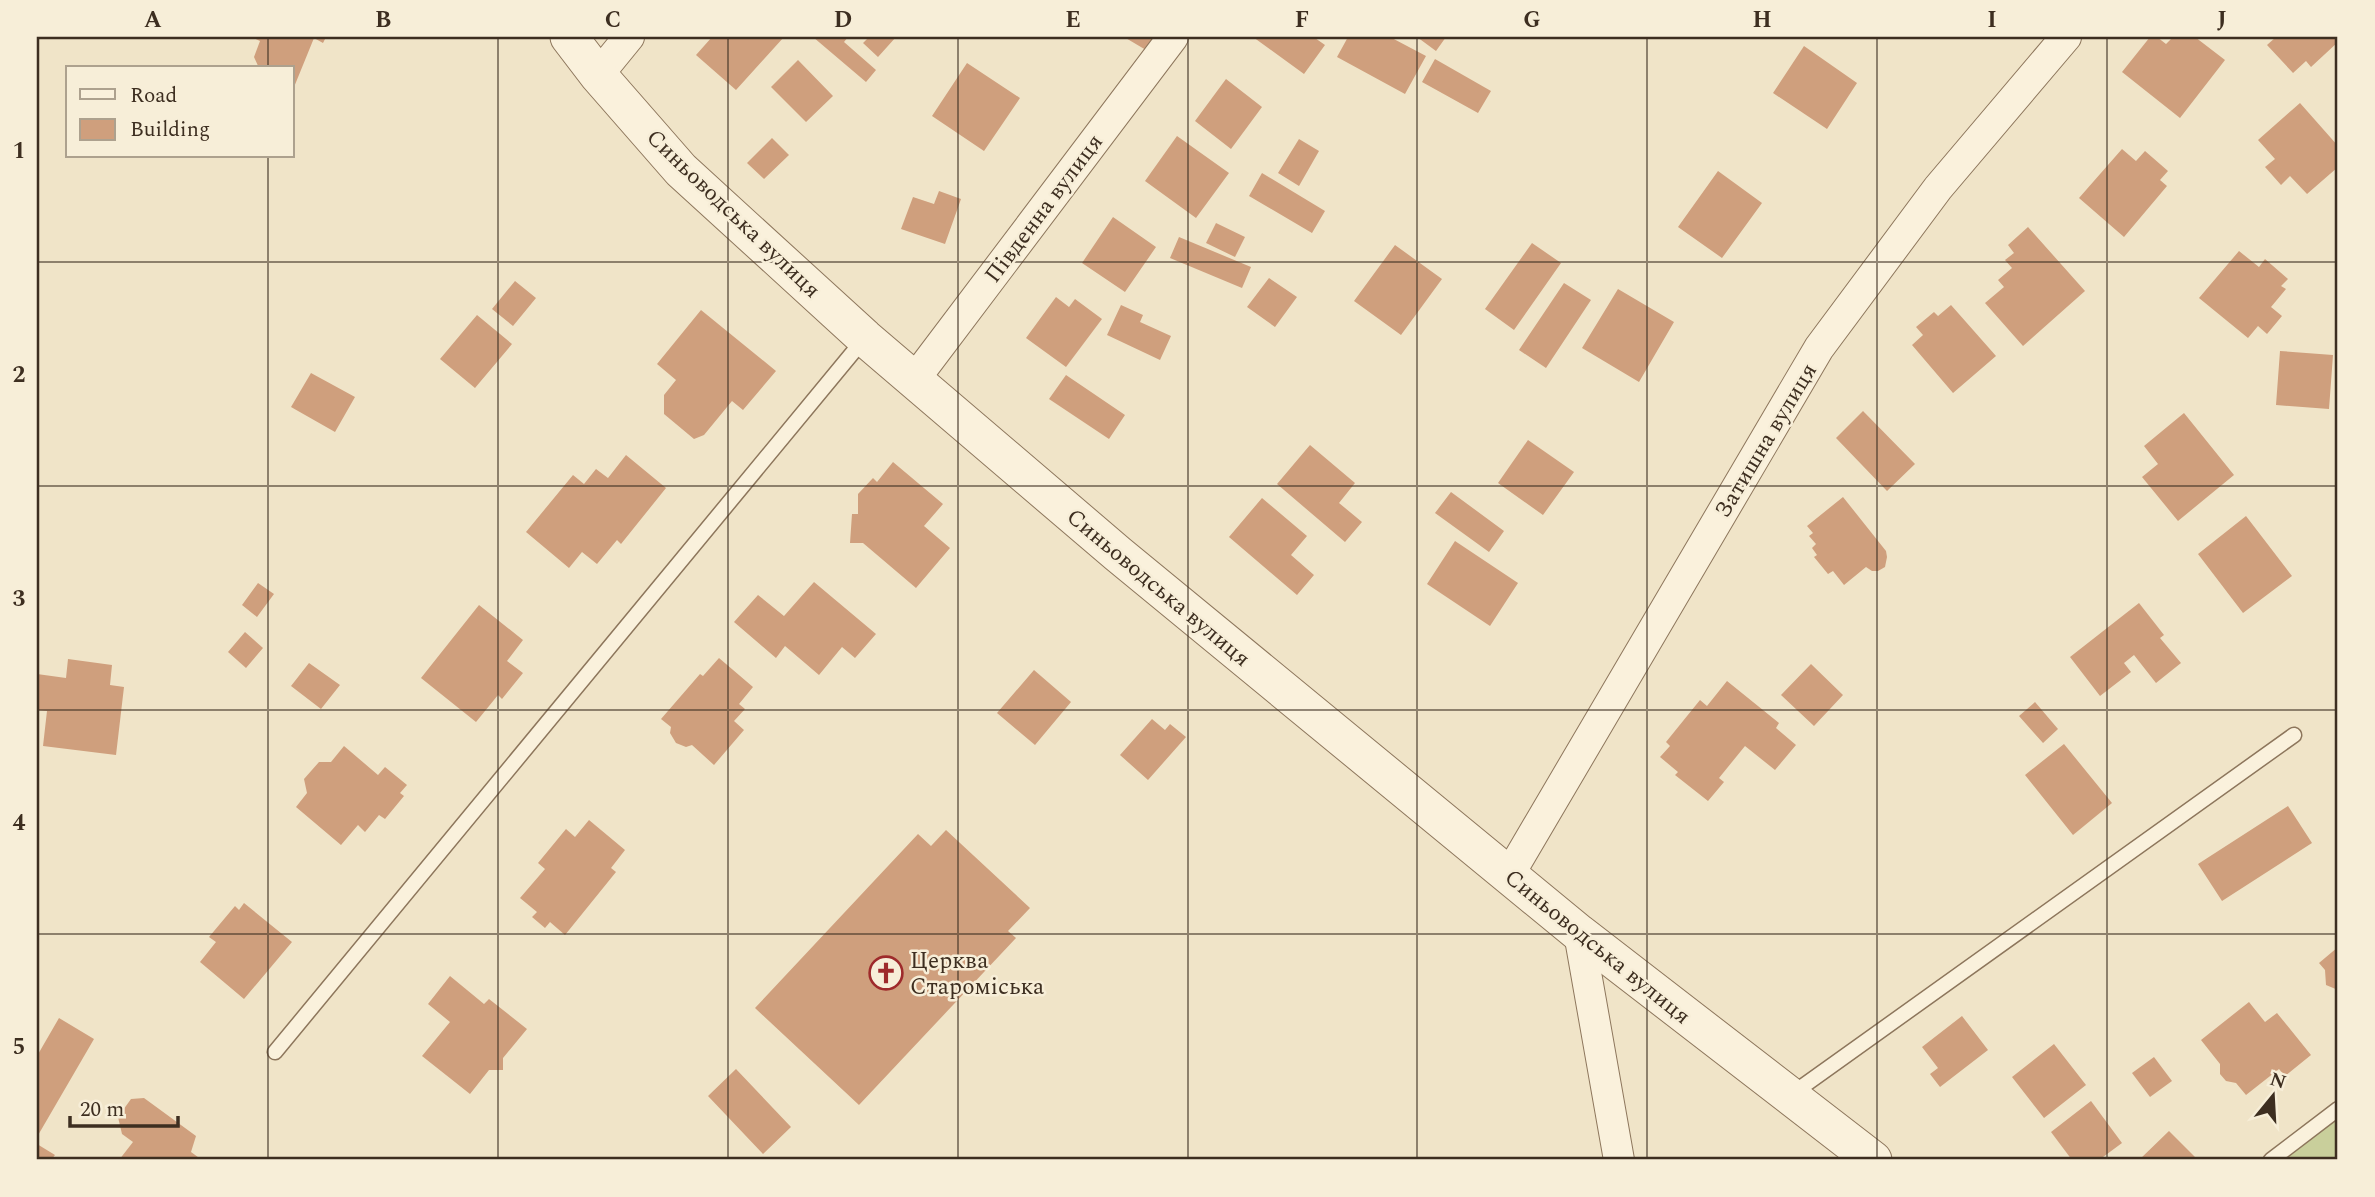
<svg xmlns="http://www.w3.org/2000/svg" width="2375" height="1197" font-family="Spectral,serif">
<style>
.green{fill:#c9cf9b}
.building{fill:#cf9f7d}
.lines{fill:none;stroke-linecap:round;stroke-linejoin:round}
.service-casing{stroke:#8d765c;stroke-width:17}
.minor-casing{stroke:#8d765c;stroke-width:32}
.tertiary-casing{stroke:#8d765c;stroke-width:39}
.service{stroke:#faf1dc;stroke-width:14}
.minor{stroke:#faf1dc;stroke-width:30}
.tertiary{stroke:#faf1dc;stroke-width:37}
.grid{fill:none;stroke:#3d2e20;stroke-width:2;stroke-opacity:0.55}
.labels{text-anchor:middle;stroke-width:5;stroke-linejoin:round;paint-order:stroke}
.street-label{font-size:23px;fill:#3d2e20;stroke:#f7eed8}
.poi-label{font-size:23px;fill:#3d2e20;stroke:#f7eed8;text-anchor:start}
.neatline{fill:none;stroke:#3d2e20;stroke-width:2.5}
.grid-label{font-size:23px;text-anchor:middle;font-weight:bold;fill:#3d2e20}
</style>
<rect width="100%" height="100%" fill="#f0e4c8"/>
<path class="green" d="M2338 1109V1160H2271Z"/>
<path class="building" d="M251 37H326L323 43 314 38 292 92V68H259L254 57 260 41Z
M712 37H784L736 90 696 55Z
M813 37H848L844 42 876 70 866 82Z
M869 37H896L878 57 863 43Z
M1124 37H1155L1146 50Z
M1253 37H1317L1315 38 1325 45 1304 74Z
M1348 37H1390L1426 56 1405 94 1337 57Z
M1417 37H1446L1436 51Z
M2150 37H2157L2166 44 2173 37H2195L2225 60 2180 118 2122 72Z
M2276 37H2338V42L2311 67 2306 61 2293 73 2267 45Z
M1804 46 1857 83 1827 129 1773 93Z
M1435 59 1491 91 1478 113 1422 82Z
M798 60 833 96 806 122 771 87Z
M967 63 1020 98 984 151 932 116Z
M1226 79 1262 107 1231 149 1195 121Z
M2300 103 2338 146V167L2307 194 2290 176 2281 185 2265 167 2275 159 2258 140Z
M1177 136 1229 173 1196 218 1145 181Z
M772 138 789 155 764 179 747 163Z
M1299 139 1319 151 1299 186 1278 173Z
M2122 149 2136 161 2145 151 2168 171 2160 180 2167 186 2124 237 2079 198Z
M1718 171 1762 203 1722 258 1678 227Z
M1262 173 1325 211 1312 233 1249 196Z
M939 191 961 199 945 244 901 229 913 197 934 204Z
M1113 217 1156 247 1125 292 1082 263Z
M1216 223 1245 237 1235 257 1206 243Z
M2028 227 2085 291 2023 346 1985 303 2004 287 1998 280 2012 268 2005 260 2014 253 2008 245Z
M1179 237 1251 267 1242 288 1170 258Z
M1532 243 1561 263 1514 330 1485 309Z
M1395 245 1442 279 1401 335 1354 301Z
M2239 251 2259 267 2265 259 2288 279 2281 286 2286 289 2271 307 2282 316 2267 334 2258 326 2248 338 2199 298Z
M1269 278 1297 297 1275 327 1247 307Z
M515 281 536 298 513 326 492 309Z
M1564 283 1591 300 1546 368 1519 350Z
M1618 289 1674 322 1639 382 1582 348Z
M1056 297 1069 307 1075 299 1102 319 1066 367 1026 338Z
M1121 305 1143 315 1140 322 1171 336 1160 360 1107 335Z
M1951 305 1996 356 1953 393 1912 345 1923 335 1916 327 1934 312 1938 316Z
M701 310 776 371 743 410 732 401 704 435 694 439 664 414V395L676 380 657 364Z
M477 315 512 344 475 388 440 359Z
M2280 351 2333 355 2329 409 2276 405Z
M311 373 355 397 335 432 291 407Z
M1066 375 1125 415 1109 439 1049 399Z
M1863 411 1915 464 1887 491 1836 438Z
M2184 413 2234 475 2178 521 2142 477 2158 464 2144 446Z
M1528 440 1574 472 1543 515 1498 483Z
M1310 445 1355 483 1339 503 1362 522 1345 542 1277 484Z
M626 455 666 488 621 544 617 540 597 564 582 552 569 568 526 532 573 475 584 484 596 469 608 478Z
M893 462 943 504 924 526 950 548 916 588 863 543H850L852 514H858V494L873 478 877 482Z
M1451 492 1504 531 1489 552 1435 513Z
M1843 497 1886 551 1887 557 1885 567 1878 571H1872L1866 567 1844 585 1833 571 1828 574 1814 557 1817 555 1812 548 1816 544 1809 536 1813 533 1807 526Z
M1262 498 1307 536 1291 555 1314 575 1297 595 1229 537Z
M2246 516 2292 576 2243 613 2198 554Z
M1455 541 1518 583 1490 626 1427 584Z
M814 582 876 634 855 658 842 647 819 675 785 646 776 658 734 622 758 595 784 616Z
M258 583 274 594 257 617 242 605Z
M2139 603 2164 635 2160 638 2181 663 2156 683 2134 655 2124 663 2131 672 2100 696 2070 657Z
M479 605 523 640 507 661 523 673 502 699 498 695 476 722 421 678Z
M245 632 263 648 246 668 228 652Z
M719 658 753 687 739 704 745 709 734 721 744 730 714 765 692 745 686 747 676 743 670 733 671 727 661 719 700 674 703 676Z
M68 659 112 665 110 685 124 687 116 755 43 746 47 711 37 710V674L66 678Z
M309 663 340 685 321 709 291 686Z
M1811 664 1843 695 1814 726 1781 695Z
M1034 670 1071 702 1035 745 997 713Z
M1727 681 1779 723 1776 728 1796 745 1775 770 1745 746 1719 778 1724 782 1708 801 1675 775 1678 772 1660 757 1670 746 1666 742 1700 700 1707 706Z
M2035 702 2058 729 2043 743 2019 716Z
M1152 719 1165 730 1170 724 1186 737 1148 780 1120 755Z
M2064 744 2112 803 2073 835 2025 775Z
M344 746 378 775 385 767 407 785 400 793 404 796 385 819 379 815 365 832 358 825 341 845 296 807 307 793 304 779 319 762H331Z
M2288 806 2312 843 2222 901 2198 864Z
M589 820 625 850 611 868 616 872 565 935 550 922 545 928 532 917 537 912 520 898 545 869 538 863 566 829 575 837Z
M946 830 1030 908 1008 931 1016 938 859 1105 755 1008 918 834 931 846Z
M244 903 292 942 244 999 200 962 216 942 209 937 235 906 239 910Z
M2338 947V990L2326 985 2325 970 2319 963Z
M450 976 484 1004 489 999 527 1029 503 1058V1070H489L470 1094 422 1056 450 1022 428 1004Z
M2249 1002 2265 1022 2277 1013 2311 1055 2285 1076 2279 1069 2246 1095 2236 1083 2226 1081 2220 1074V1064L2201 1040Z
M1962 1016 1988 1050 1940 1087 1930 1074 1938 1068 1922 1047Z
M59 1018 94 1039 37 1137V1056Z
M2054 1044 2086 1085 2044 1118 2012 1077Z
M2154 1057 2172 1081 2150 1097 2132 1073Z
M736 1069 791 1127 763 1154 708 1096Z
M144 1098 196 1136 191 1152 202 1160H119L133 1142 122 1134 118 1117 131 1099Z
M2091 1101 2122 1143 2099 1160H2072L2051 1132Z
M2169 1131 2198 1160H2139Z
M37 1144 55 1155 51 1160H37Z"/>
<g class="lines">
<defs>
<path id="service" d="M275 1052 864 339
M1792 1094 2294 735
M2271 1160 2338 1109"/>
<path id="minor" d="M598 75 629 37
M914 380 1173 37
M1509 875 1819 348 1938 188 2066 37
M1579 933 1619 1160"/>
<path id="tertiary" d="M569 37 598 75 681 170 865 338 1118 554 1579 933 1873 1160"/>
</defs>
<use href="#service" class="service-casing"/>
<use href="#minor" class="minor-casing"/>
<use href="#tertiary" class="tertiary-casing"/>
<use href="#service" class="service"/>
<use href="#minor" class="minor"/>
<use href="#tertiary" class="tertiary"/>
</g>
<path class="grid" d="M268 37V68M498 37V1160M728 37V1160M958 37V1160M1188 37V1160M1417 37V1160M1647 37V1160M1877 37V1160M2107 37V1160M268 156V1160M37 262H2338M37 486H2338M37 710H2338M37 934H2338"/>
<defs>
<symbol id="church-ring" viewBox="-11 -11 22 22"><circle r="9.5" fill="#f7eed8" stroke="#9e2a2b" stroke-width="1.5"/><path d="M-1.2-6h2.4v3.5h3.3v2.4h-3.3V6h-2.4V-.1h-3.3v-2.4h3.3Z" fill="#9e2a2b"/></symbol>
</defs>
<g fill-rule="evenodd">
<use href="#church-ring" x="867" y="954" width="38" height="38"/>
</g>
<g class="labels">
<g class="street-label">
<text transform="translate(1043 208) rotate(-53)" y="8">Південна вулиця</text>
<text transform="translate(734 213) rotate(44)" y="8">Синьоводська вулиця</text>
<text transform="translate(1765 440) rotate(-59)" y="8">Затишна вулиця</text>
<text transform="translate(1159 587) rotate(40)" y="8">Синьоводська вулиця</text>
<text transform="translate(1598 946) rotate(39)" y="8">Синьоводська вулиця</text>
</g>
<g class="poi-label">
<text x="910" y="968">Церква<tspan x="910" dy="26">Староміська</tspan></text>
</g>
</g>
<rect width="2375" height="1197" fill="none" stroke="#f7eed8" stroke-width="77"/>
<rect x="66" y="66" width="228" height="91" fill="#f7eed8" stroke="#ada18e" stroke-width="2"/>
<rect x="80" y="89" width="35" height="10" fill="#faf1dc" stroke="#ada18e" stroke-width="2"/>
<text x="130" y="102" font-size="21" fill="#3d2e20">Road</text>
<rect x="80" y="119" width="35" height="21" fill="#cf9f7d" stroke="#ada18e" stroke-width="2"/>
<text x="130" y="136" font-size="21" fill="#3d2e20">Building</text>
<g transform="translate(2273 1096) rotate(18)" stroke="#f7eed8" stroke-width="5" paint-order="stroke">
<path d="M0-5L12 26L0 18L-12 26Z" fill="#3d2e20"/>
<text y="-10" font-size="19" font-weight="bold" text-anchor="middle" fill="#3d2e20">N</text>
</g>
<path d="M70 1116v10h108v-10" fill="none" stroke="#3d2e20" stroke-width="3.5"/>
<text x="80" y="1116" font-size="21" fill="#3d2e20" stroke="#f7eed8" stroke-width="5" paint-order="stroke">20 m</text>
<rect x="38" y="38" width="2298" height="1120" class="neatline"/>
<g class="grid-label">
<text x="153" y="27">A</text>
<text x="383" y="27">B</text>
<text x="613" y="27">C</text>
<text x="843" y="27">D</text>
<text x="1073" y="27">E</text>
<text x="1302" y="27">F</text>
<text x="1532" y="27">G</text>
<text x="1762" y="27">H</text>
<text x="1992" y="27">I</text>
<text x="2222" y="27">J</text>
<text x="19" y="158">1</text>
<text x="19" y="382">2</text>
<text x="19" y="606">3</text>
<text x="19" y="830">4</text>
<text x="19" y="1054">5</text>
</g>
</svg>
